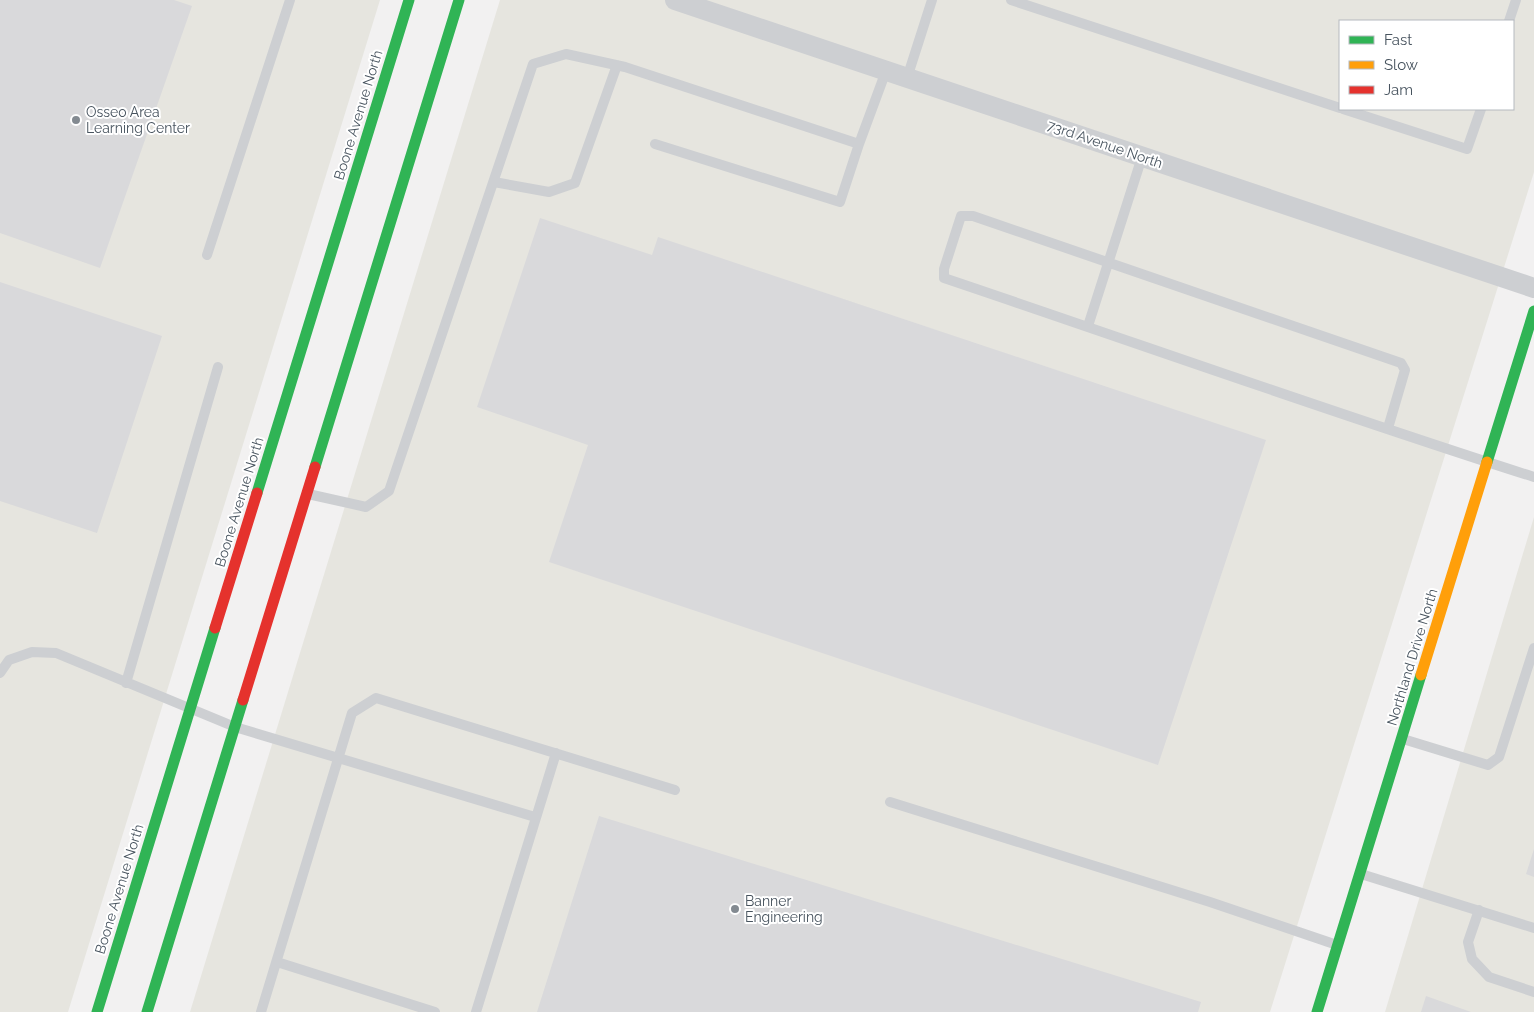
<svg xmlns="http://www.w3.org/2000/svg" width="1534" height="1012" font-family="Raleway,sans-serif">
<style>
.commercial{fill:#e6e5df;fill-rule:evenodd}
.building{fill:#d9d9db}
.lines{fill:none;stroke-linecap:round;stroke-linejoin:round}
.lane{stroke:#cdcfd2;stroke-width:10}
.street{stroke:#cdcfd2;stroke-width:20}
.fast{stroke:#30b455;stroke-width:11}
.slow{stroke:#ff9f0a;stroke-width:11}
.jam{stroke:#e5322d;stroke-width:11}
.poi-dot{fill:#838a91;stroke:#fff;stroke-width:2}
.labels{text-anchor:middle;stroke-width:4;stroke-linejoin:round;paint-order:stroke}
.poi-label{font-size:14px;fill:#47535e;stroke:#fff;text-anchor:start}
.street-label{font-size:14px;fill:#47535e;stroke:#fff}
</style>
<rect width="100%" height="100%" fill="#f2f1f1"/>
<path class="commercial" d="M0 0H380L68 1012H0Z
M500 0H1534V172L1270 1012H190ZM1340 21H1513V109H1340Z
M1534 517V1012H1385Z"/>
<path class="building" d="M0 0H174L192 6 100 268 0 233Z
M540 218 652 255 658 237 1266 440 1158 765 549 562 588 445 477 407Z
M0 282 162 336 97 533 0 501Z
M599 816 1201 1002 1198 1012H537Z
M1534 849V877L1526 874Z
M1426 996 1471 1012H1421Z"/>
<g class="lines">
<path class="lane" d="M1011 0 1340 108
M1509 21 1516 0
M907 78 932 0
M1343 109 1467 149 1481 109
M655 144 840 202 859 144
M494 182 549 192 575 183 617 65
M207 255 290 0
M1088 326 1142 157
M1388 428 1405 370 1401 363 973 216H961L944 269V278C1140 344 1336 414 1534 477
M308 494 366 507 389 491 533 64 566 54 625 67 859 144 886 71
M0 673 9 660 32 652 56 653 235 727 535 817
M126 683 218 367
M1403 739 1488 765 1499 757 1534 648
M890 802 1210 902 1337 945
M1361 874 1534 928
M1479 910 1468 942 1472 959 1489 977 1534 992
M277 962 435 1012
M261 1012 352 713 376 698 675 790
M476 1012 556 753"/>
<path class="street" d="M675 0 1534 288"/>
<path class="fast" d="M1487 462 1534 311
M315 467 459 0
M257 493 409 0
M97 1012 215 628
M147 1012 243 700
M1317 1012 1421 675"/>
<path class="slow" d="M1421 675 1487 462"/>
<path class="jam" d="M215 628 257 493
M243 700 315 467"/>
</g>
<g class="poi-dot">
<circle cx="76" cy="120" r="5"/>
<circle cx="735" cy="909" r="5"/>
</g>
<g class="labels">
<g class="poi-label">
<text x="86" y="117">Osseo Area<tspan x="86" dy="16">Learning Center</tspan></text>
<text x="745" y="906">Banner<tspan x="745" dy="16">Engineering</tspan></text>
</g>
<g class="street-label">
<text transform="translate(358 115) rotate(-73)" y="5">Boone Avenue North</text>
<text transform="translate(1105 144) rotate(19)" y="5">73rd Avenue North</text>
<text transform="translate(239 502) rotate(-73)" y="5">Boone Avenue North</text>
<text transform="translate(1412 657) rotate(-73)" y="5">Northland Drive North</text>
<text transform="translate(119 889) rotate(-73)" y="5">Boone Avenue North</text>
</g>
</g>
<rect x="1339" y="20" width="175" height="90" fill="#ffffff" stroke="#b5babf"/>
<rect x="1349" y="36" width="25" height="8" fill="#30b455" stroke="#b5babf"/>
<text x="1384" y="45" font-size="15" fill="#47535e">Fast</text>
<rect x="1349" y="61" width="25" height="8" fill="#ff9f0a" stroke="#b5babf"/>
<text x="1384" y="70" font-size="15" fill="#47535e">Slow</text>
<rect x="1349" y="86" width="25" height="8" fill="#e5322d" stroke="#b5babf"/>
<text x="1384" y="95" font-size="15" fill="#47535e">Jam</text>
</svg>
